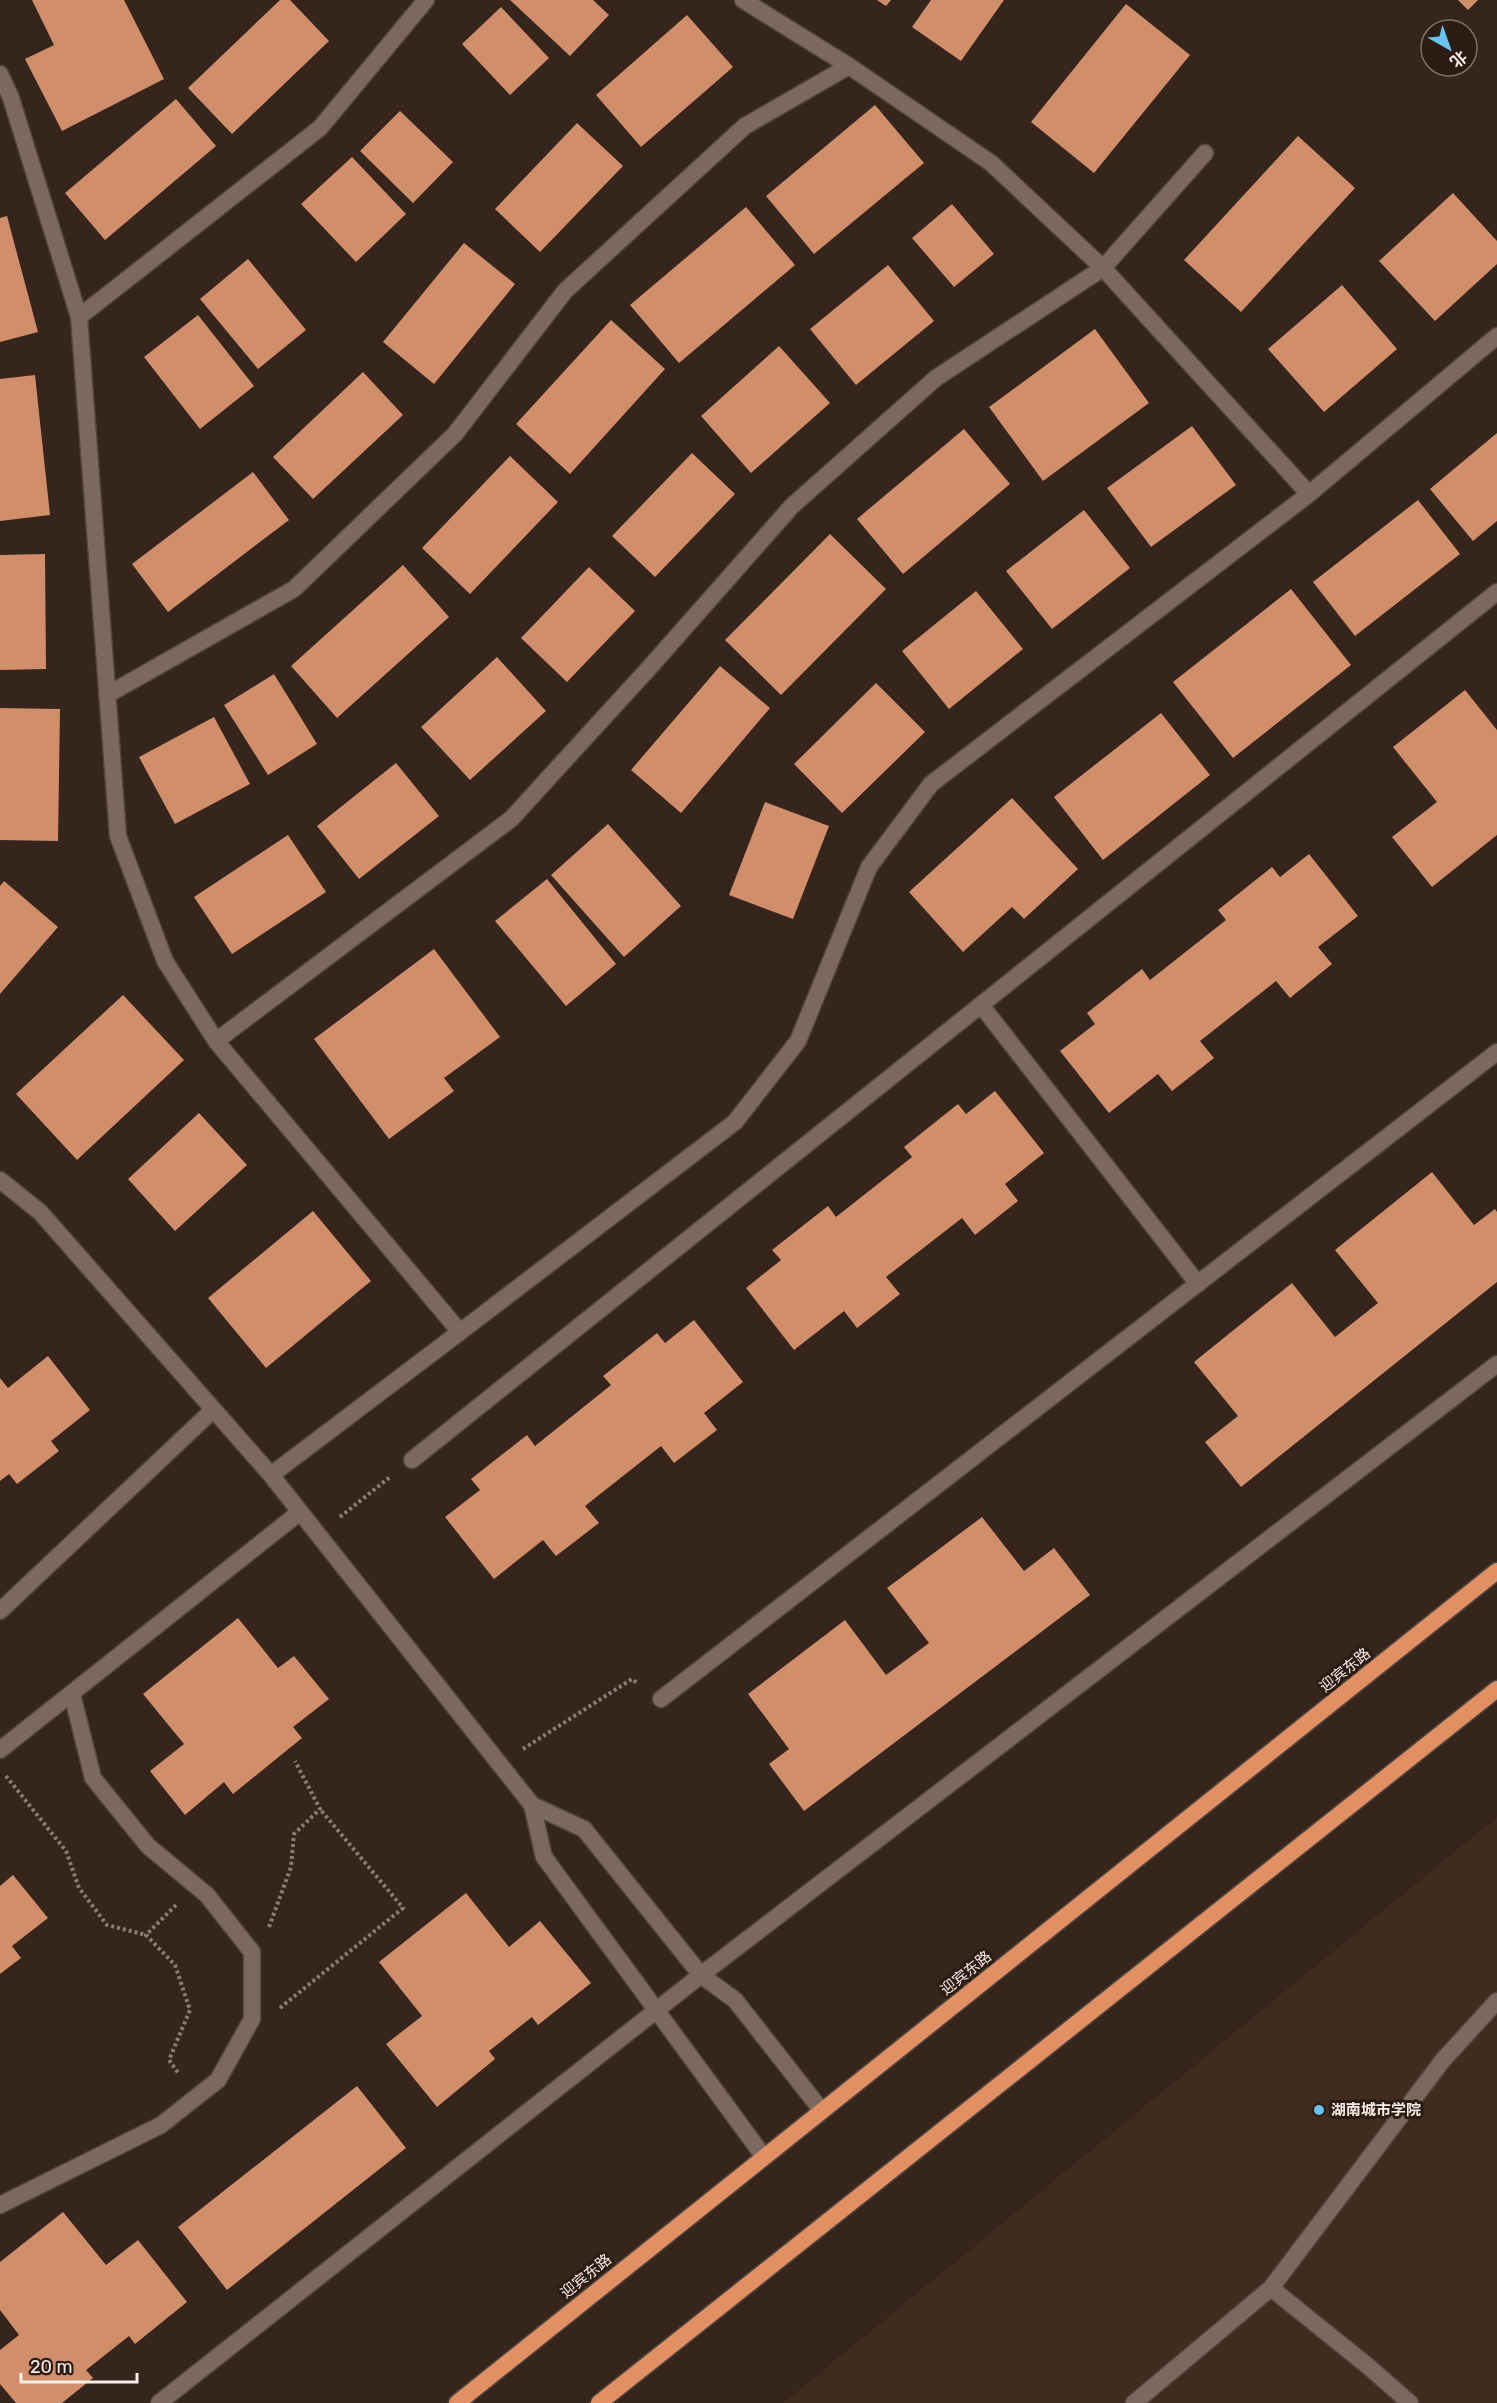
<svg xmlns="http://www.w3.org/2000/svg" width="1497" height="2403" font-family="Rubik,'Noto Sans SC',sans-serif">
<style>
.built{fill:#402b1f}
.building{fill:#d18e6a}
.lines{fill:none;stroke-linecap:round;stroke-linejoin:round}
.service-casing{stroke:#51443d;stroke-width:19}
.minor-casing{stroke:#51443d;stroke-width:19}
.trunk-casing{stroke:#51443d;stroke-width:19}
.path{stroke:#8a7d76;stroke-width:4;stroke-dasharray:3 3;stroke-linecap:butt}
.service{stroke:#7b695f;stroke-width:16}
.minor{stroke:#7b695f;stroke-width:16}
.trunk{stroke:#e09063;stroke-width:16}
.poi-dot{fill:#6bc3f2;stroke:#2b1c14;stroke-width:2}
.labels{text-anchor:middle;stroke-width:6;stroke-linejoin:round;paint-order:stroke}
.street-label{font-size:15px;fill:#f9eee8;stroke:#2b1c14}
.poi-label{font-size:15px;font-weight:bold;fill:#f9eee8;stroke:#2b1c14;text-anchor:start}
</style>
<rect width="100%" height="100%" fill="#35251d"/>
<path class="built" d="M1497 1817V2403H783Z"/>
<path class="building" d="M32 0H124L164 79 62 131 25 59 54 45Z
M280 0H290L329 41 232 134 188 88Z
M510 0H593L609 15 570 56Z
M877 0H891L886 6Z
M931 0H1004L961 61 912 27Z
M1458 0H1478L1468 10Z
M1126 4 1190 55 1094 173 1031 122Z
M501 7 549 58 510 95 462 44Z
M687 15 733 67 641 147 596 95Z
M176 99 216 146 105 240 65 193Z
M875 105 924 163 814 254 766 196Z
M400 111 453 162 413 203 360 151Z
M577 123 623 166 540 252 495 209Z
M1298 136 1355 188 1241 312 1184 260Z
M352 157 406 214 356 262 301 204Z
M1453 193 1497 241V264L1435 321 1379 261Z
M952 204 994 254 954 287 912 238Z
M746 207 795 265 679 363 630 305Z
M7 216 38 332 0 342V218Z
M464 243 515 284 434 384 383 342Z
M248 259 306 330 258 369 200 299Z
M888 265 934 321 856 385 810 329Z
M1342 285 1397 349 1324 412 1268 349Z
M198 315 254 386 200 429 144 357Z
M611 320 665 369 570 474 516 424Z
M1095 329 1149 403 1043 481 989 407Z
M779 346 830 403 751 473 701 416Z
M363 372 403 415 313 499 273 457Z
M35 375 50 515 0 521V379Z
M1192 426 1236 485 1151 547 1107 488Z
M964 429 1010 484 903 574 857 519Z
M1497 433V521L1473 541 1430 489Z
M692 453 735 494 655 577 612 536Z
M510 456 558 502 470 594 422 548Z
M253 472 289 520 168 612 132 564Z
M1418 500 1460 554 1355 636 1313 582Z
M1084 510 1130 568 1052 629 1006 571Z
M830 534 886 589 781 695 725 640Z
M45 554 46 669 0 670V555Z
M403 565 449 617 337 718 291 666Z
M589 567 635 611 567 682 521 638Z
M1291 589 1351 665 1233 758 1173 682Z
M976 591 1023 649 949 709 902 651Z
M497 657 546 711 470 780 421 727Z
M720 666 770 708 681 813 631 770Z
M274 674 317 744 268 775 224 705Z
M876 683 925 732 842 813 794 764Z
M1465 690 1497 730V835L1432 887 1392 837 1437 802 1393 747Z
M0 708 60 709 58 841 0 840Z
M1161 713 1210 775 1103 860 1054 797Z
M214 717 250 784 175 824 139 757Z
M396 763 439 816 359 879 317 826Z
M1012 798 1078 869 1024 919 1012 907 963 952 909 892Z
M765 802 829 826 793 919 729 895Z
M608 824 681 906 624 957 551 875Z
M288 835 326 892 232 954 194 897Z
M1309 854 1358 916 1318 947 1332 964 1290 998 1276 981 1200 1041 1214 1058 1172 1091 1158 1074 1109 1113 1060 1051 1095 1024 1087 1013 1142 969 1150 980 1226 920 1218 910 1272 867 1280 877Z
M547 879 616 964 566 1006 495 921Z
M4 881 58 927 0 994V886Z
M434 949 500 1037 444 1078 454 1091 389 1139 314 1039Z
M123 995 184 1060 77 1160 16 1094Z
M995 1091 1044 1153 1005 1184 1018 1201 975 1235 962 1218 886 1277 900 1294 857 1328 844 1311 794 1350 746 1288 781 1260 772 1250 828 1206 836 1217 912 1157 904 1147 958 1104 966 1114Z
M199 1113 247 1165 175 1231 128 1179Z
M1432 1172 1474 1225 1495 1209 1497 1212V1282L1241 1487 1205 1442 1238 1416 1194 1362 1292 1283 1335 1337 1378 1303 1335 1250Z
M313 1211 371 1281 266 1368 208 1298Z
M694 1320 743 1382 704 1413 717 1430 674 1463 661 1446 585 1506 599 1523 556 1556 543 1540 494 1579 445 1517 480 1490 471 1479 527 1435 535 1446 611 1385 603 1376 657 1333 665 1343Z
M48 1356 90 1410 51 1441 59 1451 17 1484 9 1474 0 1481V1378L8 1388Z
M982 1517 1024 1571 1054 1548 1090 1595 804 1811 769 1764 789 1749 748 1694 845 1620 886 1675 929 1643 887 1588Z
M238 1618 278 1668 294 1656 329 1699 293 1727 302 1738 233 1794 224 1782 185 1815 150 1771 184 1744 143 1694Z
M13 1875 48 1918 12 1946 21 1958 0 1974V1886Z
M466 1893 509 1947 540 1921 591 1983 538 2025 532 2017 489 2051 495 2059 437 2107 386 2044 422 2016 379 1962Z
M357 2086 406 2148 227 2290 178 2227Z
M63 2212 106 2265 138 2240 187 2302 135 2344 129 2336 86 2370 93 2378 62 2403H16L0 2384V2350L19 2335 0 2310V2262Z"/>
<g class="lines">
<defs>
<path id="service" d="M1271 2288 1369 2367 1410 2403
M1134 2403 1271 2288 1443 2060 1497 2001"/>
<path id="minor" d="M743 0 849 66 991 163 1103 268 1309 494
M0 74 11 98 79 317 118 836 165 961 216 1041 460 1332 735 1122 798 1041 869 867 931 784 1309 494 1497 336
M79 317 320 128 426 0
M107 695 294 589 455 434 565 291 745 126 849 66
M981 1005 1198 1284
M216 1041 511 819 650 667 792 506 936 378 1103 268 1205 153
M0 1180 40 1212 271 1475 532 1805
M412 1460 1497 592
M271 1475 460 1332
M0 1611 213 1410
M661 1699 1497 1052
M0 1750 300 1512
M764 2157 544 1857 532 1805 584 1829 701 1975 735 2000 822 2111
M0 2205 161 2125 218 2080 252 2019V1952L207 1895 148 1846 93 1778 72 1694
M159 2403 701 1975 1497 1364"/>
<path id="trunk" d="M457 2403 1497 1571
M599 2403 1497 1689"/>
</defs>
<use href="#service" class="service-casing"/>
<use href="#minor" class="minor-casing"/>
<use href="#trunk" class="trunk-casing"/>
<path class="path" d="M340 1517 390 1477
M523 1749 632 1679 637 1683
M6 1776 66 1851 79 1888 107 1925 146 1935
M176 1905 146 1935 175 1965 190 2010 169 2060 179 2074
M269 1927 291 1867 294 1834 320 1809 295 1761
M280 2008 403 1908 320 1809"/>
<use href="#service" class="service"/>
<use href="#minor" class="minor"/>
<use href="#trunk" class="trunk"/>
</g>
<circle class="poi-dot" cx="1319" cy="2110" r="6"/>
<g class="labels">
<g class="street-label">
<text transform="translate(1345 1670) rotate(-39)" y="5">迎宾东路</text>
<text transform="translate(966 1973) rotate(-39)" y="5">迎宾东路</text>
<text transform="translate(586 2276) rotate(-39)" y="5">迎宾东路</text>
</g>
<g class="poi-label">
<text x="1331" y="2115">湖南城市学院</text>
</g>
</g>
<g transform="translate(1449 48) rotate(140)"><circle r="28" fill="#2b1c14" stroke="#7d7069" stroke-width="1.5"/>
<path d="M0-4.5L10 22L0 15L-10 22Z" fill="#6bc3f2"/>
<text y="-9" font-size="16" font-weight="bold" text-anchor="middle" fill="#f9eee8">北</text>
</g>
<path d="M21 2373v9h116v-9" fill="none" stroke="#f9eee8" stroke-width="3"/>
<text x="30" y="2373" font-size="18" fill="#f9eee8" stroke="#2b1c14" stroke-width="4.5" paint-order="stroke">20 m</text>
</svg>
